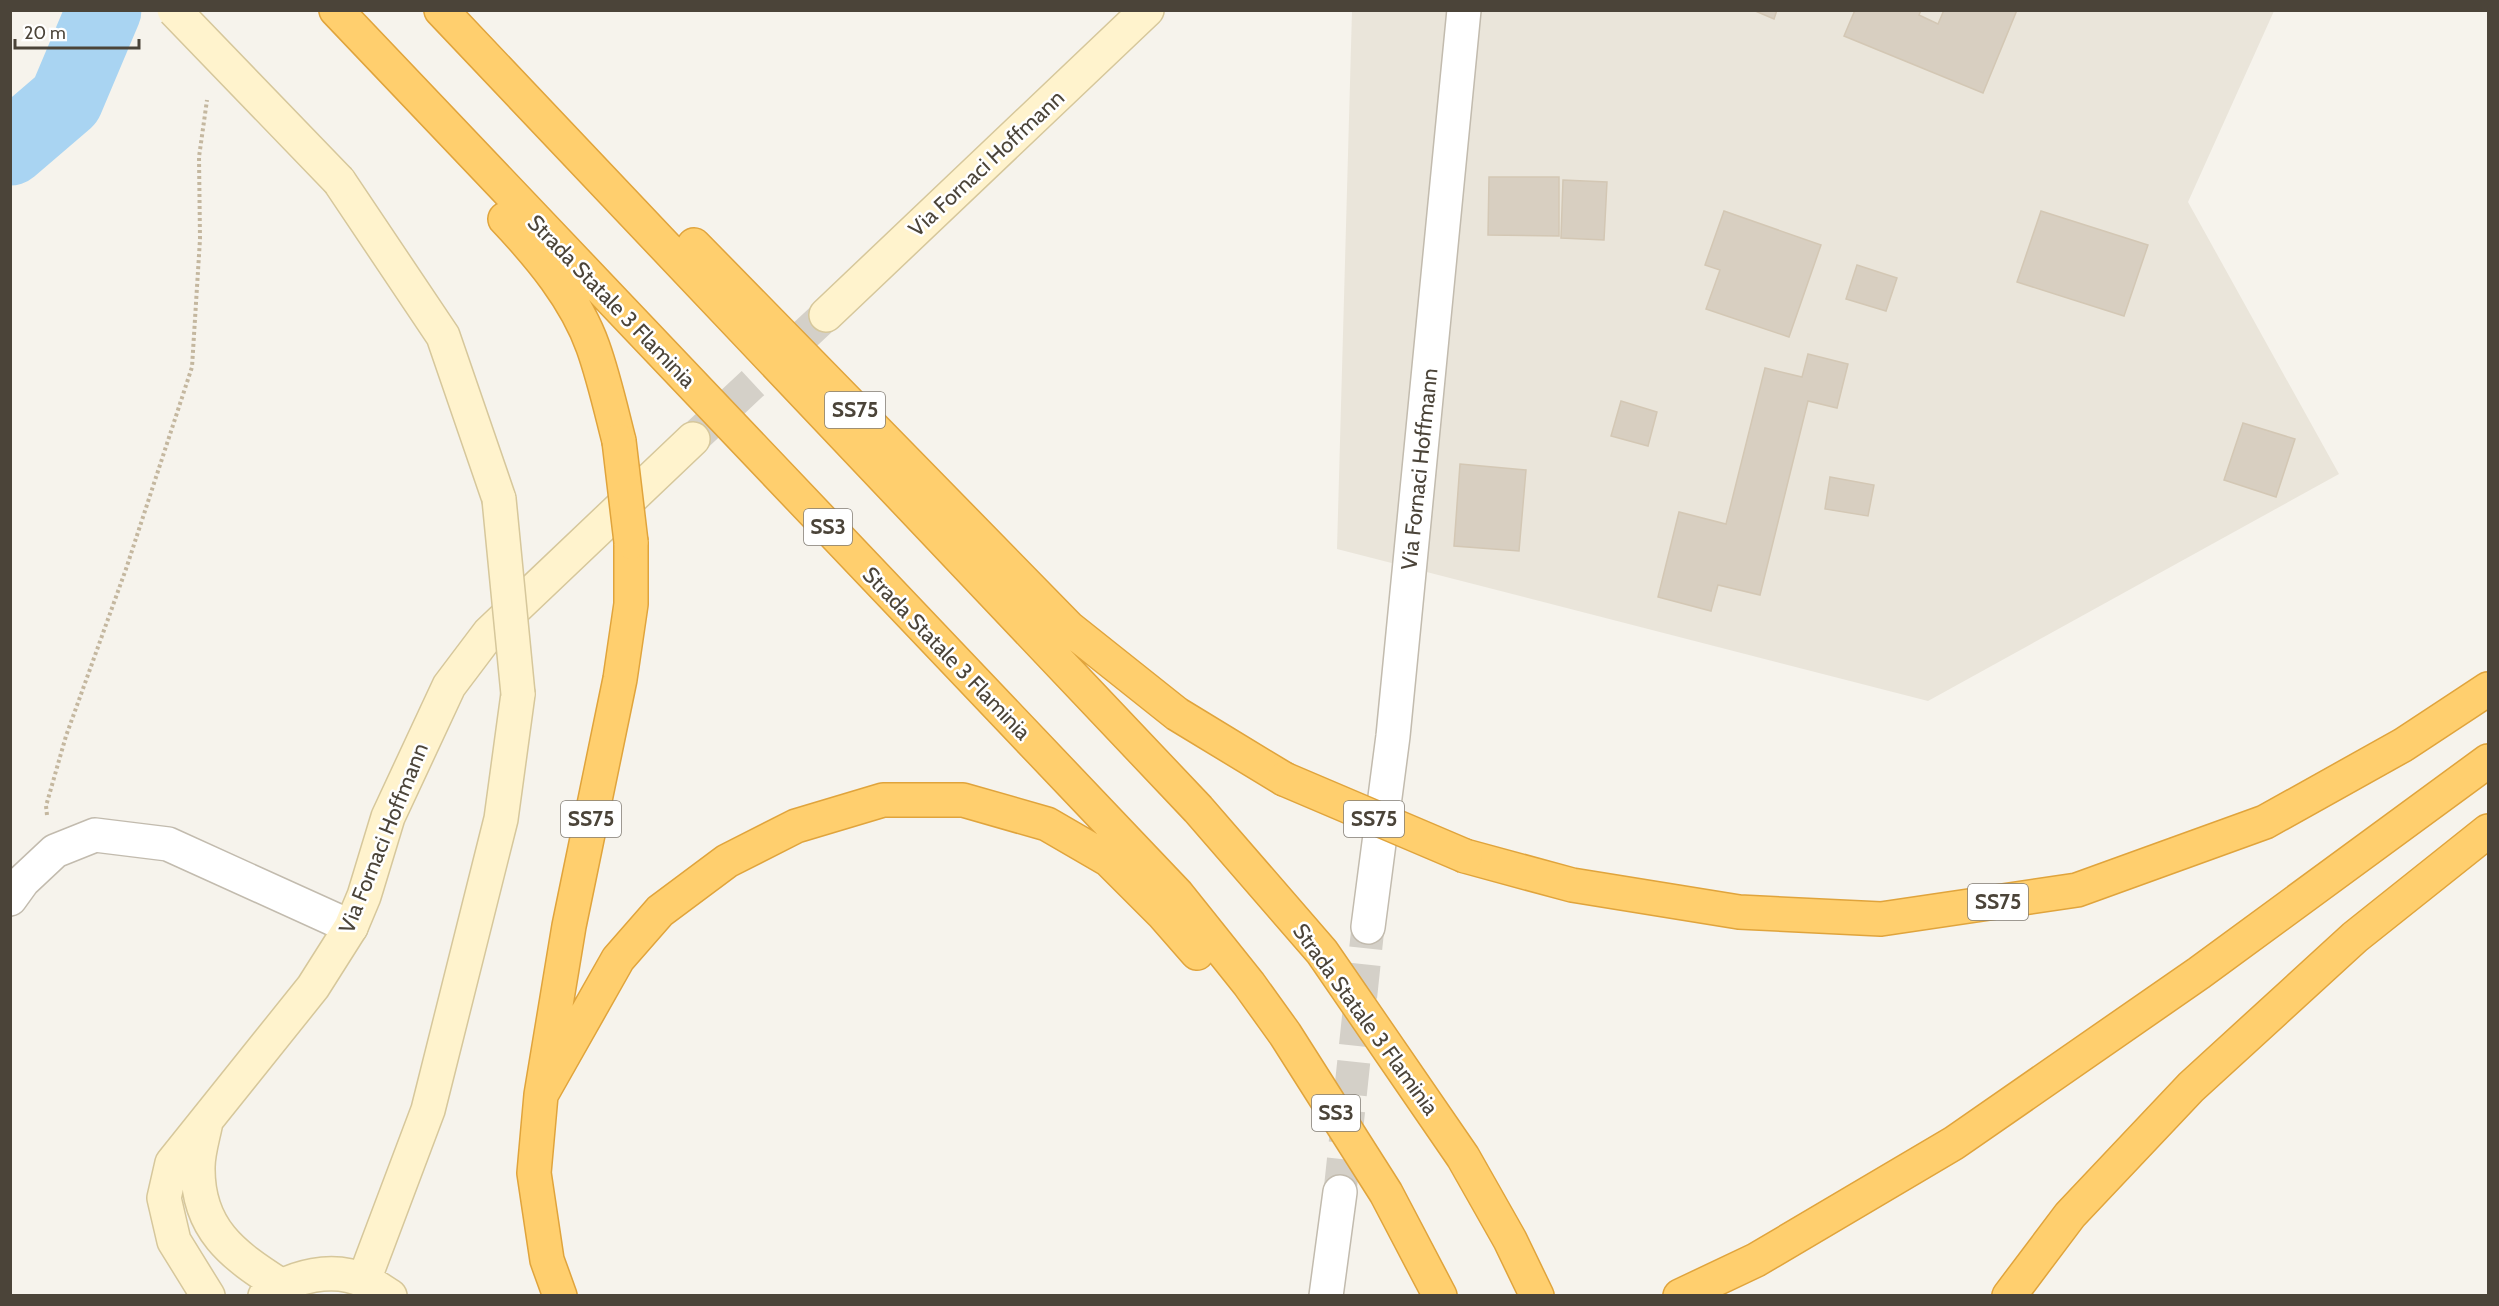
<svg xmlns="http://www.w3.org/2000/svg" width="2499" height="1306" font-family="Cabin,sans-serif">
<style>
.residential{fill:#eae5da}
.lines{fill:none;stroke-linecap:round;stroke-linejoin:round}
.river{stroke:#a9d4f2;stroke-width:75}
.building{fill:#d8cfc1;stroke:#d3c7b4;stroke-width:1.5}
.street-tunnel{stroke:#d4d0c8;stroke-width:33;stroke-dasharray:33 16;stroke-linecap:butt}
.secondary-tunnel{stroke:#d4d0c8;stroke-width:33;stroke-dasharray:33 16;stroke-linecap:butt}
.street-casing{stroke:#c2bbae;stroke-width:36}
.secondary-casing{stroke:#d6c79b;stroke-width:36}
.highway-casing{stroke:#e0a43c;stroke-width:36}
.path{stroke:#c4b79f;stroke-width:4;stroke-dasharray:3 3;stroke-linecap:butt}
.street{stroke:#fff;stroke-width:33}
.secondary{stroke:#fff3cd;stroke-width:33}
.highway{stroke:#ffcf6e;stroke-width:33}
.secondary-bridge-casing{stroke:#d6c79b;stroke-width:36;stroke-linecap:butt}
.highway-bridge-casing{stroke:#e0a43c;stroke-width:36;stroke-linecap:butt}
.secondary-bridge{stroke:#fff3cd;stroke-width:33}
.highway-bridge{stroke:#ffcf6e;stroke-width:33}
.labels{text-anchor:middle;stroke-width:5;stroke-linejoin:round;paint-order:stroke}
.shield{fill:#fff;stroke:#817c74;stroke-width:1.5}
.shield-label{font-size:21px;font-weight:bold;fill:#4b4439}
.street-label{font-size:22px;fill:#4b4439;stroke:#fff}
</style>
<rect width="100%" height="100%" fill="#f6f3ec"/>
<path class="residential" d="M1352 11H2274L2188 202 2339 474 1928 701 1337 549Z"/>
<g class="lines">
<path class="river" d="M10 148 66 100 104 10"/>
</g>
<path class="building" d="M1753 10H1777L1774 19Z
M1855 10H1921L1919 15 1938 24 1944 10H2017L1983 93 1844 36Z
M1489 177H1559V236L1488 235Z
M1563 180 1607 182 1604 240 1561 238Z
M1724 211 1821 245 1789 337 1706 309 1720 270 1705 265Z
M2041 211 2148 245 2124 316 2017 282Z
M1857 265 1897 278 1886 311 1846 299Z
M1808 354 1848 364 1837 408 1808 401 1760 595 1718 585 1711 611 1658 597 1679 512 1726 524 1765 368 1802 377Z
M1621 401 1657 412 1648 446 1611 436Z
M2243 423 2295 439 2276 497 2224 480Z
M1460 464 1526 470 1519 551 1454 546Z
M1830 477 1874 485 1868 516 1825 509Z"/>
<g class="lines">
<path class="street-tunnel" d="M1340 1192 1368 927"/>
<path class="secondary-tunnel" d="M693 439 826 315"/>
<defs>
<path id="street" d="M10 899 23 881 55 851 95 835 168 844 351 927
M1368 927 1393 736 1464 10
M1326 1296 1340 1192"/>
<path id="secondary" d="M339 181 443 336 499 499
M826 315 1147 10
M206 1122C203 1137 198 1153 198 1167 197 1229 233 1255 280 1285
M364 1280 428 1110 501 819 518 694
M208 1296 174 1241 164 1198 172 1163 313 987 351 927 364 896 388 817 449 686 489 633 693 439
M265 1296C293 1276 333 1266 365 1281 374 1285 382 1291 390 1296"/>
<path id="highway" d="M336 10 1177 894 1249 984 1285 1034 1386 1193 1440 1296
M441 10 1198 809 1322 952 1463 1157 1510 1240 1537 1296
M505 219C540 256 576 299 593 347 604 378 611 410 619 441
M694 245 1069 628 1177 714 1284 779
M1465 856 1572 885 1739 912 1881 919 2077 890 2265 822 2403 745 2488 689
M541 1095 618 959 660 911 727 861 796 826 883 800H963L1047 824 1109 860 1162 913 1197 953
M560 1296 547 1260 534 1173 541 1095 569 926 620 679 631 604V542
M1680 1296 1756 1260 1954 1143 2199 973 2488 761
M2009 1296 2070 1215 2191 1087 2355 937 2488 831"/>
</defs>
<use href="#street" class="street-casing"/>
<use href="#secondary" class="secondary-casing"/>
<use href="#highway" class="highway-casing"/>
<path class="path" d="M47 815 46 806 66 736 126 569 192 367 200 239 199 157 207 100"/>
<use href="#street" class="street"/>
<use href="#secondary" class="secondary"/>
<use href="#highway" class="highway"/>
<defs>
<path id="secondary-bridge" d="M174 10 339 181
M499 499 518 694"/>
<path id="highway-bridge" d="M619 441 631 542
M1284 779 1465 856"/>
</defs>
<use href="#secondary-bridge" class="secondary-bridge-casing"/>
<use href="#highway-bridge" class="highway-bridge-casing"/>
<use href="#secondary-bridge" class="secondary-bridge"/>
<use href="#highway-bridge" class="highway-bridge"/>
</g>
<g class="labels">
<g class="shield">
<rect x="825" y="392" width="60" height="36" rx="4.5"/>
<rect x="804" y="509" width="48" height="36" rx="4.5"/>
<rect x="561" y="801" width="60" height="36" rx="4.5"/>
<rect x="1344" y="801" width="60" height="36" rx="4.5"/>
<rect x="1968" y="884" width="60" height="36" rx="4.5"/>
<rect x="1312" y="1095" width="48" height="36" rx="4.5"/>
</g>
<g class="shield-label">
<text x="855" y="417">SS75</text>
<text x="828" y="534">SS3</text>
<text x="591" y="826">SS75</text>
<text x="1374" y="826">SS75</text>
<text x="1998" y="909">SS75</text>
<text x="1336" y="1120">SS3</text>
</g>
<g class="street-label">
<text transform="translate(986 163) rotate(-43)" y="8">Via Fornaci Hoffmann</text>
<text transform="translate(612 301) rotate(46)" y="8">Strada Statale 3 Flaminia</text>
<text transform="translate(1419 469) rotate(-84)" y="8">Via Fornaci Hoffmann</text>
<text transform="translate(947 653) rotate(46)" y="8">Strada Statale 3 Flaminia</text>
<text transform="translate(383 838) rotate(-68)" y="8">Via Fornaci Hoffmann</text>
<text transform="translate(1366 1019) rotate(54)" y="8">Strada Statale 3 Flaminia</text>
</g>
</g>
<rect width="2499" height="1306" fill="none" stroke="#4b4439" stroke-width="24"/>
<path d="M15 39v9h124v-9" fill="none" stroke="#4b4439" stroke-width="3"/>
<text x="24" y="39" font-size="18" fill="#4b4439" stroke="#ffffff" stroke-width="4.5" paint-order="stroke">20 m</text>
</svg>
